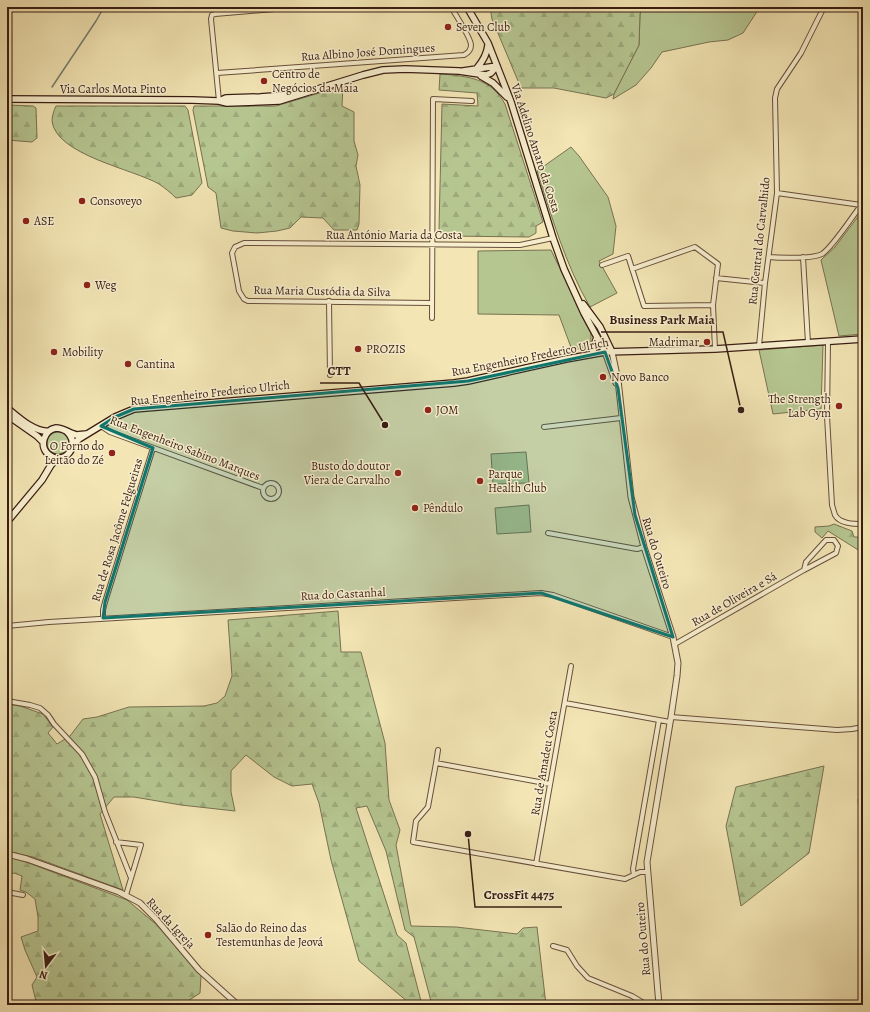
<svg xmlns="http://www.w3.org/2000/svg" width="870" height="1012" font-family="Alegreya,serif">
<style>
.green{fill:#b6c691;stroke:#787252}
.forest{fill:url(#forest-firs);stroke:#787252}
.lines{fill:none;stroke-linecap:round;stroke-linejoin:round}
.stream{stroke:#747e6f;stroke-width:1.5}
.minor-casing{stroke:#684f3b;stroke-width:6}
.tertiary-casing{stroke:#684f3b;stroke-width:7}
.secondary-casing{stroke:#391d13;stroke-width:8}
.minor{stroke:#f7eece;stroke-width:4}
.tertiary{stroke:#f7eece;stroke-width:5}
.secondary{stroke:#f7eece;stroke-width:5.5}
.marked{fill:#0f766e;fill-opacity:0.2;stroke:#0f766e;stroke-width:3;stroke-linejoin:round}
.poi-dot{fill:#8f2418;stroke:#f7eece;stroke-width:1.5}
.labels{text-anchor:middle;stroke-width:3;stroke-linejoin:round;paint-order:stroke}
.poi-label{font-size:12px;fill:#391d13;stroke:#f7eece;text-anchor:start}
.street-label{font-size:12px;fill:#391d13;stroke:#f7eece}
.leader{fill:none;stroke:#391d13;stroke-width:1.5}
.callout-dot{fill:#391d13;stroke:#f7eece;stroke-width:1.5}
.callout-label{font-size:13px;text-anchor:middle;font-weight:bold;fill:#391d13;stroke:#f7eece;stroke-width:3;stroke-linejoin:round;paint-order:stroke}
</style>
<defs>
<pattern id="forest-firs" width="22" height="20" patternUnits="userSpaceOnUse"><rect width="22" height="20" fill="#b6c691"/><path d="M5 1l3.5 6h-7zM16 11l3.5 6h-7z" fill="#9daa7c"/></pattern>
</defs>
<rect width="100%" height="100%" fill="#f3e5b4"/>
<filter id="stains"><feTurbulence type="fractalNoise" baseFrequency=".005" numOctaves="4"/><feColorMatrix values="0 0 0 0 .2 0 0 0 0 .09 0 0 0 0 .02 0 0 0 .5 -.17"/></filter>
<radialGradient id="worn" r=".72"><stop offset=".6" stop-color="#630" stop-opacity="0"/><stop offset="1" stop-color="#630" stop-opacity=".3"/></radialGradient>
<path class="green" d="M642 7H760L743 33 728 40 709 42 662 52 651 68 636 85 613 99 614 94 639 45 640 14Z
M571 147 579 156 608 197 616 226 613 254 599 261 617 293 590 307C565 264 552 217 537 171Z
M863 210V334L839 336 821 260 835 247Z
M551 250 591 333V342L583 348 572 350 559 315 478 314V251Z
M823 345 821 409 773 414 759 350Z
M47 443a11 11 0 1 1 22 0a11 11 0 1 1-22 0Z
M526 452 529 483 493 484 491 454Z
M529 505 531 532 497 534 495 508Z"/>
<path class="forest" d="M490 7H642L640 14 639 45 614 94 606 98 554 88H521L492 19Z
M440 74C467 76 491 78 505 104L543 222 536 226V233L529 237 446 236 440 233 439 228 442 104 478 106 477 93 439 90Z
M343 86 342 106 354 112V141L358 155 356 166 360 185 359 224 357 230H334L323 218 301 217 290 228 277 231 257 233 233 231 221 228 216 193 208 187 193 110 194 106H276Z
M7 105 33 106 36 108 37 138 32 142 7 140Z
M56 106H185L188 110 202 183 192 195 176 198C171 193 165 188 159 184 133 169 56 155 52 121 52 116 54 110 56 106Z
M834 524 852 531 854 537H863V553L828 531 822 538 815 532V527L829 526Z
M338 611 341 652H361L385 743 389 800 400 830 396 845 411 926 456 927 517 934 523 928 537 927 546 1005H432L414 937 405 930 386 851 367 806 356 808 397 935 406 943 422 1005 408 1002 359 961 331 860 319 803 312 784 292 786 274 777 246 755 231 771V792L235 811 181 805 134 797H114L100 814 123 890 33 857 7 852V704L20 706 43 714 53 727 48 733 57 744 70 736 83 719 97 717 129 707 204 706 217 703 225 696 232 676 228 620Z
M824 766 809 853 741 906 726 826 736 787Z
M863 798V859L858 799Z
M13 857 127 900 157 925 201 976 200 993 182 1005H37L32 985 37 977 25 950 21 937 38 931V917L35 899 26 892 20 890 22 876 14 873 11 874 10 859Z"/>
<g class="lines">
<path class="stream" d="M77 10 91 7
M52 87 96 21 104 7"/>
<defs>
<path id="minor" d="M217 73 464 55C468 53 471 49 471 45 471 38 455 14 451 7
M219 101 211 19 212 15 215 14 299 7
M777 193 861 205
M769 257C779 258 813 259 822 254 833 247 853 215 863 203
M803 257 808 343
M602 265 628 256 644 306 713 305
M632 269 695 247 718 264 713 305 715 349
M716 278 765 283
M329 301 330 375
M431 303 248 301 244 299 239 291 232 253 235 247 244 243 520 245 553 238
M432 318 433 99 472 101
M828 342 827 416 832 505C833 508 834 512 835 515 840 524 854 524 863 524
M759 346 765 283 777 193 775 98 777 89 801 53 824 7
M101 426 110 432 263 488
M544 427 621 418
M263 491a8 8 0 1 1 16 0a8 8 0 1 1-16 0Z
M548 533 637 549 644 547
M826 540H834L838 546 836 553 804 570 806 562Z
M103 618V610L105 602 153 448
M7 626 49 622 541 593 553 595 673 637
M675 644 804 570
M7 701 30 705 40 708 48 715 54 724 82 754 95 777 105 812 131 878
M565 703 670 722
M671 717 837 730 852 729 863 727
M438 750 436 763 550 784
M436 763 428 807 416 821 413 842 625 879 640 872H647
M116 842 141 845 126 895
M536 864 571 666
M634 875 633 869 659 720
M7 892 23 895
M553 946 567 950 577 966 588 978 632 996 647 1005"/>
<path id="tertiary" d="M605 352 616 383
M612 352 618 380 631 497 644 547 673 637 678 663 677 676 671 717 647 862 659 1005
M7 854 27 859 119 892 140 903 156 919 199 970 238 1005"/>
<path id="secondary" d="M467 7 488 43 511 102 553 238 564 269 584 313 605 352
M477 68C483 61 487 54 488 45
M463 71 497 66
M481 76 493 83 507 97
M7 99 192 100 219 101 227 103 279 101 363 75 383 70 405 69 459 71 486 75 491 73 497 66
M219 101 226 98 260 97 300 94
M583 304 600 327 612 352
M592 354 597 337
M7 408C18 417 35 433 49 431
M7 415 37 436 43 442
M66 431C83 445 63 468 48 454 39 446 44 430 56 428 64 428 70 434 77 435 80 435 83 434 86 434
M73 445 79 439 115 417 134 409 454 383 468 381 566 359 605 352 715 349 863 339
M7 522 42 480 51 465 58 458"/>
</defs>
<use href="#minor" class="minor-casing"/>
<use href="#tertiary" class="tertiary-casing"/>
<use href="#secondary" class="secondary-casing"/>
<use href="#minor" class="minor"/>
<use href="#tertiary" class="tertiary"/>
<use href="#secondary" class="secondary"/>
</g>
<path class="marked" d="M605 352 618 388 635 515 673 637 541 593 103 618 105 602 153 448 101 426 115 417 134 409 468 381Z"/>
<g class="poi-dot">
<circle cx="448" cy="27" r="4"/>
<circle cx="264" cy="81" r="4"/>
<circle cx="82" cy="201" r="4"/>
<circle cx="26" cy="221" r="4"/>
<circle cx="87" cy="285" r="4"/>
<circle cx="707" cy="342" r="4"/>
<circle cx="358" cy="349" r="4"/>
<circle cx="54" cy="352" r="4"/>
<circle cx="128" cy="364" r="4"/>
<circle cx="603" cy="377" r="4"/>
<circle cx="839" cy="406" r="4"/>
<circle cx="428" cy="410" r="4"/>
<circle cx="112" cy="453" r="4"/>
<circle cx="398" cy="473" r="4"/>
<circle cx="480" cy="481" r="4"/>
<circle cx="415" cy="508" r="4"/>
<circle cx="208" cy="935" r="4"/>
</g>
<g class="labels">
<g class="poi-label">
<text x="456" y="31">Seven Club</text>
<text x="272" y="78">Centro de<tspan x="272" dy="14">Negócios da Maia</tspan></text>
<text x="90" y="205">Consoveyo</text>
<text x="34" y="225">ASE</text>
<text x="95" y="289">Weg</text>
<text x="699" y="346" text-anchor="end">Madrimar</text>
<text x="366" y="353">PROZIS</text>
<text x="62" y="356">Mobility</text>
<text x="136" y="368">Cantina</text>
<text x="611" y="381">Novo Banco</text>
<text x="831" y="403" text-anchor="end">The Strength<tspan x="831" dy="14">Lab Gym</tspan></text>
<text x="436" y="414">JOM</text>
<text x="104" y="450" text-anchor="end">O Forno do<tspan x="104" dy="14">Leitão do Zé</tspan></text>
<text x="390" y="470" text-anchor="end">Busto do doutor<tspan x="390" dy="14">Viera de Carvalho</tspan></text>
<text x="488" y="478">Parque<tspan x="488" dy="14">Health Club</tspan></text>
<text x="423" y="512">Pêndulo</text>
<text x="216" y="932">Salão do Reino das<tspan x="216" dy="14">Testemunhas de Jeová</tspan></text>
</g>
<g class="street-label">
<text transform="translate(368 52) rotate(-4)" y="4">Rua Albino José Domingues</text>
<text x="113" y="93">Via Carlos Mota Pinto</text>
<text transform="translate(536 148) rotate(72)" y="4">Via Adelino Amaro da Costa</text>
<text x="394" y="239">Rua António Maria da Costa</text>
<text transform="translate(759 241) rotate(-84)" y="4">Rua Central do Carvalhido</text>
<text transform="translate(322 291) rotate(1)" y="4">Rua Maria Custódia da Silva</text>
<text transform="translate(530 357) rotate(-11)" y="4">Rua Engenheiro Frederico Ulrich</text>
<text transform="translate(210 393) rotate(-6)" y="4">Rua Engenheiro Frederico Ulrich</text>
<text transform="translate(185 448) rotate(21)" y="4">Rua Engenheiro Sabino Marques</text>
<text transform="translate(117 530) rotate(-73)" y="4">Rua de Rosa Jacôme Felgueiras</text>
<text transform="translate(657 553) rotate(73)" y="4">Rua do Outeiro</text>
<text transform="translate(343 594) rotate(-3)" y="4">Rua do Castanhal</text>
<text transform="translate(734 599) rotate(-30)" y="4">Rua de Oliveira e Sá</text>
<text transform="translate(544 763) rotate(-80)" y="4">Rua de Amadeu Costa</text>
<text transform="translate(171 923) rotate(47)" y="4">Rua da Igreja</text>
<text transform="translate(643 939) rotate(-95)" y="4">Rua do Outeiro</text>
</g>
</g>
<path class="leader" d="M741 410L723 332H601M385 425L359 383H320M468 834L475 907H562"/>
<g class="callout-dot">
<circle cx="741" cy="410" r="4"/>
<circle cx="385" cy="425" r="4"/>
<circle cx="468" cy="834" r="4"/>
</g>
<g class="callout-label">
<text x="662" y="324">Business Park Maia</text>
<text x="339" y="375">CTT</text>
<text x="519" y="899">CrossFit 4475</text>
</g>
<rect width="870" height="1012" fill="none" stroke="#f3e5b4" stroke-width="24"/>
<rect x="8" y="8" width="854" height="996" fill="none" stroke="#391d13" stroke-width="2"/>
<rect x="12" y="12" width="846" height="988" fill="none" stroke="#391d13"/>
<g transform="translate(46 966) rotate(196)" stroke="#f7eece" stroke-width="3" paint-order="stroke">
<path d="M0-3L7 15L0 10L-7 15Z" fill="#391d13"/>
<text y="-6" font-size="11" font-weight="bold" text-anchor="middle" fill="#391d13">N</text>
</g>
<rect width="100%" height="100%" filter="url(#stains)"/>
<rect width="100%" height="100%" fill="url(#worn)"/>
</svg>
